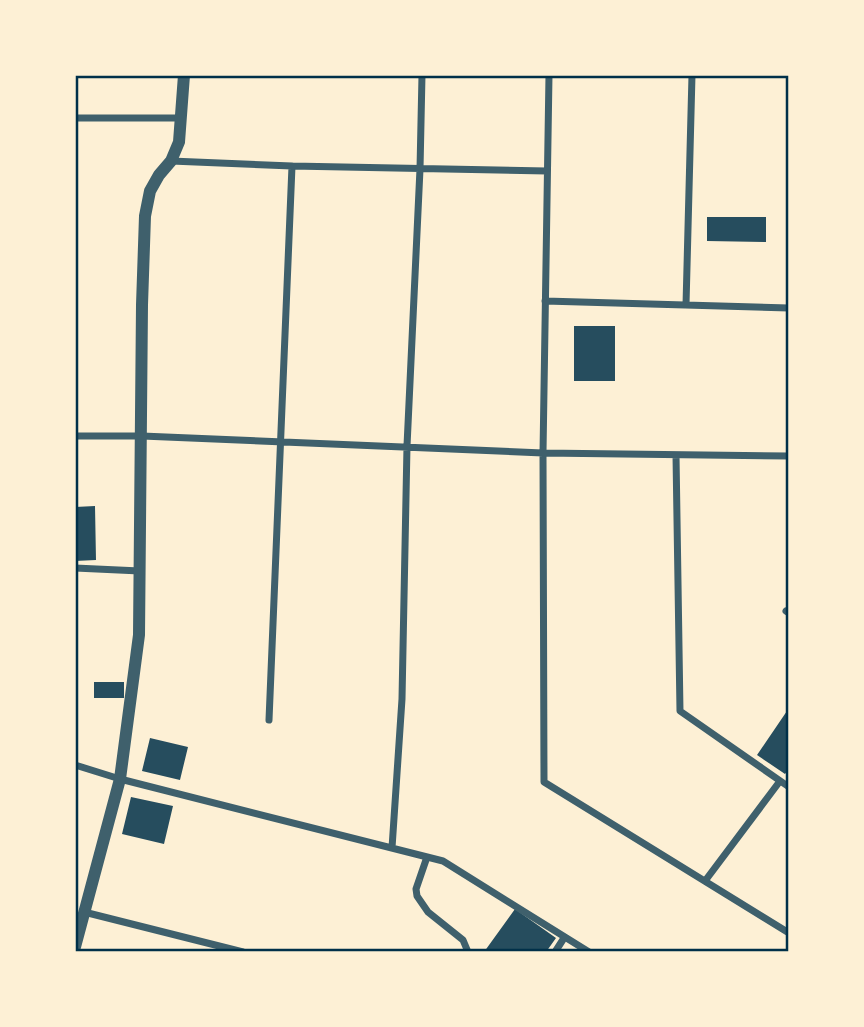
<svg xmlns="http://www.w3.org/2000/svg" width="864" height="1027" font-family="'Archivo Narrow',sans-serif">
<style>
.building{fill:#264d5e}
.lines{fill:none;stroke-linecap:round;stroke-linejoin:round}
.minor{stroke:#3f606c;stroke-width:7}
.tertiary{stroke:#3f606c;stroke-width:12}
.neatline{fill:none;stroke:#003049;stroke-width:2.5}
</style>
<rect width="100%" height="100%" fill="#fdf0d5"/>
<path class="building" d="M707 217H766V242L707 241Z
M574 326H615V381H574Z
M95 506 96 560 75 561V507Z
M94 682H124V698H94Z
M789 708V769L785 774 757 755Z
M150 738 188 747 180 780 142 771Z
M131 797 173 806 164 844 122 834Z
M515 909 556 938 546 952H484Z"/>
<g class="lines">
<path class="minor" d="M549 75 543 453 544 782 789 933
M75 118H182
M171 161 292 166 547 171
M545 301 789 308
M686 305 692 75
M75 436H142L543 453 789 456
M676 455 680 711 789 787
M75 568 140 571
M786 611 789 613
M269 720 292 166
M75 765 120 779 443 861 589 952
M392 848 402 699 407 446 420 169 422 75
M427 857 416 889 417 896 428 912 463 940 468 952
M705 881 780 781
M84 912 243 952
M555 952 564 938"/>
<path class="tertiary" d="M75 947 120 779 139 635 142 305 145 216 150 191 159 175 171 161 179 142 184 75"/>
</g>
<rect width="864" height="1027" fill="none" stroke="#fdf0d5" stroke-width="154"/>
<rect x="77" y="77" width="710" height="873" class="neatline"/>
</svg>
